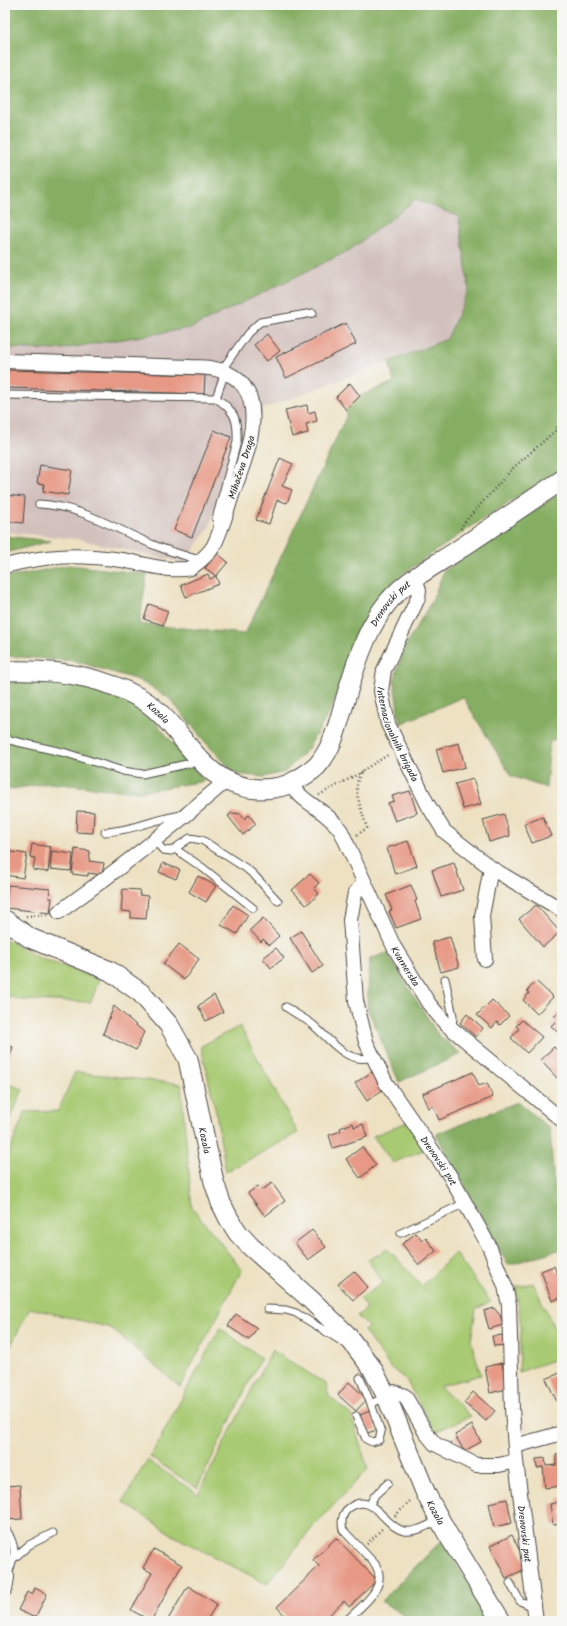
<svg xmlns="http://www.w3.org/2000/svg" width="567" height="1626" font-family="Kalam,sans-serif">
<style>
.industrial{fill:#d1c0bc}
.green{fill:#a8ca72;stroke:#6a7a4e}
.forest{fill:#86ae64;stroke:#586c48}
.building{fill:#e79985}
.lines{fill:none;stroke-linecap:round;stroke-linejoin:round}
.lane-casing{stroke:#484642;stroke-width:9}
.street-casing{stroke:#484642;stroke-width:16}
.secondary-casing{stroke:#484642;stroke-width:21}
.path{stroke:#484642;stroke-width:2.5;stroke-dasharray:1 3;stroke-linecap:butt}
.lane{stroke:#fff;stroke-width:7}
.street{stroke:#fff;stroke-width:14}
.secondary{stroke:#fff;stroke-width:19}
.labels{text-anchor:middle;stroke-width:3;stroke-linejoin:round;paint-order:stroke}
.street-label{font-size:10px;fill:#2b2b2b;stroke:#f6f6f2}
</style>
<rect width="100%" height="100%" fill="#f6f6f2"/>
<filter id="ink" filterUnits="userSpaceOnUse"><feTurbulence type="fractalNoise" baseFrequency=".025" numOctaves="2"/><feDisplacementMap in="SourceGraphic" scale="8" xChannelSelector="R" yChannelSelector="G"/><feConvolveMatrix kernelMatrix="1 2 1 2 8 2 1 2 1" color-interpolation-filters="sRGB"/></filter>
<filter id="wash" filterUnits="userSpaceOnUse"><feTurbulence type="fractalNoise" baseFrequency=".012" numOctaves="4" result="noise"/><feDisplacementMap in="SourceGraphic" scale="16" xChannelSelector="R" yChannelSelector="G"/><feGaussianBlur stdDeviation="0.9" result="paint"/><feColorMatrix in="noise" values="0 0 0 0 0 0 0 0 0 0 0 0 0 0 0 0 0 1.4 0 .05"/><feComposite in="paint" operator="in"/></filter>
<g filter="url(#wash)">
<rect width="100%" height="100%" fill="#ede1c2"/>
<path class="industrial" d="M416 199 459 217 469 289 447 339 247 415 209 528 184 563 77 539 5 532V348L55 350 350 250Z"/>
<path class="green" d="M5 939 37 957 99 979 91 1002 20 1000 5 995Z
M240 1026 298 1133 226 1172 216 1113 201 1046Z
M75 1072 181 1084 192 1207 242 1270 180 1387 111 1328 30 1308 10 1347 5 1348V1163L25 1112 58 1111Z
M5 1083 23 1089 5 1132Z
M407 1122 426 1149 393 1163 373 1136Z
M388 1249 422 1286 455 1253 491 1302 476 1309 471 1341 481 1375 439 1386 471 1416 435 1432 406 1380 390 1367 364 1331 368 1327 357 1316 367 1308 360 1298 383 1283 368 1260Z
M533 1283 562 1344V1357L519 1372 521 1328 516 1287Z
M220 1328 261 1358 197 1488 150 1457Z
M272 1350 326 1384 329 1396 351 1415 368 1469 313 1527 267 1584 176 1537 123 1502 147 1460 198 1494Z"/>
<path class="forest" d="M5 5H562V469L478 522 404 573 384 594 355 639 331 710 307 750 285 772 263 777 236 774 206 743 169 698 138 680 75 661 5 656V578L69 565 147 574 139 624 245 634 347 415 346 410 360 396 394 382 389 362 447 339 469 289 459 217 416 199 350 250 191 328 55 350 5 348Z
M562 492V737L550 741 546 788 511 776 463 697 400 724 394 681 404 648 432 601 444 571 478 546Z
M5 536 51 541 5 553Z
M5 679 62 681 119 697 150 716 205 781 137 792 50 783 5 790Z
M387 953 438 1035 461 1054 399 1082 367 1007 370 959Z
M518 1102 550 1129 554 1189H562V1249L508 1265 436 1134Z
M442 1540 490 1620 489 1621H412L381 1601Z"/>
<g id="blocks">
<path class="building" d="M346 323 356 344 286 378 276 357Z
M267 334 280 351 267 361 254 345Z
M5 370 205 375 204 394 5 388Z
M350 383 360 396 346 410 336 397Z
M307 405 308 413 315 411 317 421 306 424 308 433 292 437 285 410Z
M214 430 231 437 192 537 174 530Z
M280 458 293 464 282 486 292 490 287 503 277 500 269 524 256 520Z
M40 465 72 470 68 495 43 491 44 484 37 483Z
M5 495 25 497 23 523 5 521Z
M217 553 228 562 216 576 205 568Z
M208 574 210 579 216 576 219 584 186 597 181 585Z
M149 604 168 611 163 625 144 619Z
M459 743 465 767 443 773 436 749Z
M473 779 481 804 463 809 455 784Z
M410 791 417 813 395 821 388 803 394 801 392 796Z
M77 811 94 812 93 833 76 832Z
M232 813 241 814 244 819 249 815 256 824 243 835 228 816Z
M504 814 510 836 489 842 483 820Z
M543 817 551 836 532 843 524 824Z
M408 841 417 866 395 874 387 848Z
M32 844 51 847 48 872 33 870 35 858 30 857Z
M75 849 90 851 89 861 104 863 102 875 88 873V876L72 874Z
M5 851 27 854 23 878 5 875Z
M52 851 73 854 71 871 50 869Z
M163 863 180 870 176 879 159 872Z
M454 863 463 890 441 897 432 870Z
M310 874 319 883 314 888 319 894 306 905 292 890Z
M198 876 216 886 206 902 189 892Z
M8 885 50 889 49 898H52L50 913 6 908Z
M411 885 417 900 415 901 421 919 396 928 389 911 392 910 386 895Z
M123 889 140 890 139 895 148 896 146 919 131 918V912L121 911Z
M233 905 248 915 237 934 221 925Z
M536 905 560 932 543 947 519 919Z
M263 918 279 936 269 945 263 939 261 942 250 930Z
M301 931 323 966 312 973 290 938Z
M450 937 459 967 441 972 432 942Z
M179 944 199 959 184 980 163 964Z
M276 948 284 958 271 968 263 958Z
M536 981 553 997 537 1014 523 1000 529 993 527 991Z
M214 995 223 1012 206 1021 198 1006Z
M492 1000 509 1016 500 1025 497 1022 492 1028 477 1015Z
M114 1006 144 1032 136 1050 103 1034Z
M562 1009V1036L551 1026 556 1021 553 1018Z
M467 1014 483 1028 476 1037 460 1023Z
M522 1020 542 1037 527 1053 511 1038 519 1029 516 1026Z
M5 1044 13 1047 8 1060 5 1059Z
M554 1047 562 1055V1079L560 1081 540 1060Z
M372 1072 384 1089 367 1101 355 1083Z
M473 1072 479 1086 487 1083 493 1097 439 1120 433 1106 428 1108 422 1094Z
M353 1123 354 1127 363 1124 367 1137 333 1148 329 1135 341 1131 340 1128Z
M362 1147 376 1165 360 1178 346 1159Z
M272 1183 285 1201 265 1216 248 1193 258 1186 262 1190Z
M312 1230 326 1247 308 1260 295 1243Z
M416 1233 422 1241 426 1238 436 1251 419 1265 402 1244Z
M554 1266 557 1273 562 1271V1297L552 1301 541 1271Z
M354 1271 368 1287 353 1300 338 1284Z
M494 1308 500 1315 503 1325 489 1329 484 1311Z
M236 1314 257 1328 249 1340 228 1326Z
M505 1335 506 1345 494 1346 492 1336Z
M502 1363 507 1389 490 1393 485 1367Z
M562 1372V1400L557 1402 546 1379Z
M349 1382 367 1399 356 1411 338 1395Z
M473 1392 495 1411 486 1421 464 1403Z
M370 1411 377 1430 367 1433 360 1415Z
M472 1425 481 1442 464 1451 455 1435Z
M562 1454V1486L545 1488 543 1467 537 1468 536 1459 545 1458 546 1466 556 1465V1455Z
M20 1485 22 1519 5 1520V1486Z
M558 1498H562V1524L553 1525 550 1504 559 1502Z
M507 1499 512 1523 494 1527 489 1503Z
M512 1535 528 1568 506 1578 490 1546Z
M336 1538 377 1580 349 1607 344 1601 323 1621H290L277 1607 319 1566 313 1560Z
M5 1548 12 1550 7 1569H5Z
M154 1549 182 1565 151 1621 131 1610 152 1573 143 1568Z
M558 1564H562V1590H561Z
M188 1586 217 1604 206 1621H167Z
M35 1588 47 1594 35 1618 18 1610 27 1592 32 1595Z"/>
</g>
</g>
<g filter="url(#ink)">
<use href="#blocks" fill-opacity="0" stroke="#484642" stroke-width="1"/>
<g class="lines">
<defs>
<path id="lane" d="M221 371 248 333 260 322 313 313
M5 395 216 398
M39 504C82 506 117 530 156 546 171 552 186 556 200 560
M218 530 216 519 237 442C238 419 235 411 216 398L225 372
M5 739 66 753 123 771 142 774 200 761
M105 832C132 831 156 818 183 815
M155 841 163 850 171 851 190 838 202 840 247 869 254 875 278 901
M175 849 203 868 253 908
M445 979 453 1016 452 1029
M286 1007C294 1013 304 1018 312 1024 330 1039 346 1065 373 1057
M401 1233 465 1203
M267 1309 286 1310 296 1313 346 1344
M360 1378 371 1404 386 1396
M356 1416 366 1439 372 1442 379 1440 381 1432 371 1404
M370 1504 375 1495 388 1483
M5 1528C18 1548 15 1555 7 1577
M14 1558 29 1545 53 1533
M510 1583 520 1601 534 1607
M346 1621C361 1606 390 1587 375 1564L343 1530C341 1522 342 1513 349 1508 373 1490 384 1527 404 1531 416 1533 428 1525 439 1520"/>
<g id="street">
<path d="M5 361 191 367C200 367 210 367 219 370 275 387 247 455 233 492 227 510 222 530 213 547 208 555 199 562 191 568 169 573 143 563 121 560 79 554 46 555 5 566"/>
<path id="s1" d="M415 578 419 590 418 598 384 670 381 691 388 724 428 805 444 831 491 868 562 910"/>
<path id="s2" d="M291 784C302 803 327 810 341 831L394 947 429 1004 446 1024 562 1120"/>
<path id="s3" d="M364 883 355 893 350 920 356 1001 366 1042 386 1083 450 1176 489 1246 505 1286 509 1305 512 1409 516 1461 536 1621"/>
<path d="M59 912C117 871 172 828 226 781"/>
<path d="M485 959 482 916 491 868"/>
<path d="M386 1395 394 1392 405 1396 426 1433 435 1444 476 1465H499L516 1461"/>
<path d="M515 1446 562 1433"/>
<path d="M5 1576 7 1577 5 1589"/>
</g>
<g id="secondary">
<path id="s4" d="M5 671C51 669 100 675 140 698 186 725 197 786 259 789 271 789 285 787 295 781 303 776 311 772 317 766 334 747 339 720 346 697 355 667 364 636 382 610 399 584 430 568 455 552 491 528 526 504 562 480"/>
<path id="s5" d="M5 920 30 938 110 971 141 993 169 1025 188 1059 214 1182 221 1203 229 1219 238 1233 250 1246 310 1299 346 1334 372 1368 386 1395 426 1494 447 1533 501 1621"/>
</g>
</defs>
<use href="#lane" class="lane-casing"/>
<use href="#street" class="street-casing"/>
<use href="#secondary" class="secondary-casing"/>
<path class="path" d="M461 529 463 524 513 468 555 431 562 420
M319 795 362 772
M357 835 367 828C363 813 349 784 363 771 370 765 381 760 389 754
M26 916 47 915
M395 1516 410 1501
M367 1544 383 1528"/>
<use href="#lane" class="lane"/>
<use href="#street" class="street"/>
<use href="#secondary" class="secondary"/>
</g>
</g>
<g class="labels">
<g class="street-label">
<text transform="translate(241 467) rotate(-72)" y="4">Mihačeva Draga</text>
<text dy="4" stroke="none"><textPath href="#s4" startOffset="538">Drenovski put</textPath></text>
<text dy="4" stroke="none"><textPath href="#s4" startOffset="163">Kozala</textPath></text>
<text dy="4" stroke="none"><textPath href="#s1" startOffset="168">Internacionalnih brigada</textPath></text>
<text dy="4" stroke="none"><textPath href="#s2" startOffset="219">Kvarnerska</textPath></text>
<text dy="4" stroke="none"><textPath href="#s5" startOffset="320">Kozala</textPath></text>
<text dy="4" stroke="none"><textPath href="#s3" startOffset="304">Drenovski put</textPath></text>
<text dy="4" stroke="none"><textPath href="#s5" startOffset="768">Kozala</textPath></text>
<text dy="4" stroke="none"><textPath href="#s3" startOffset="695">Drenovski put</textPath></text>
</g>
</g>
<rect width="567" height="1626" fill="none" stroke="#f6f6f2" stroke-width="20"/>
</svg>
